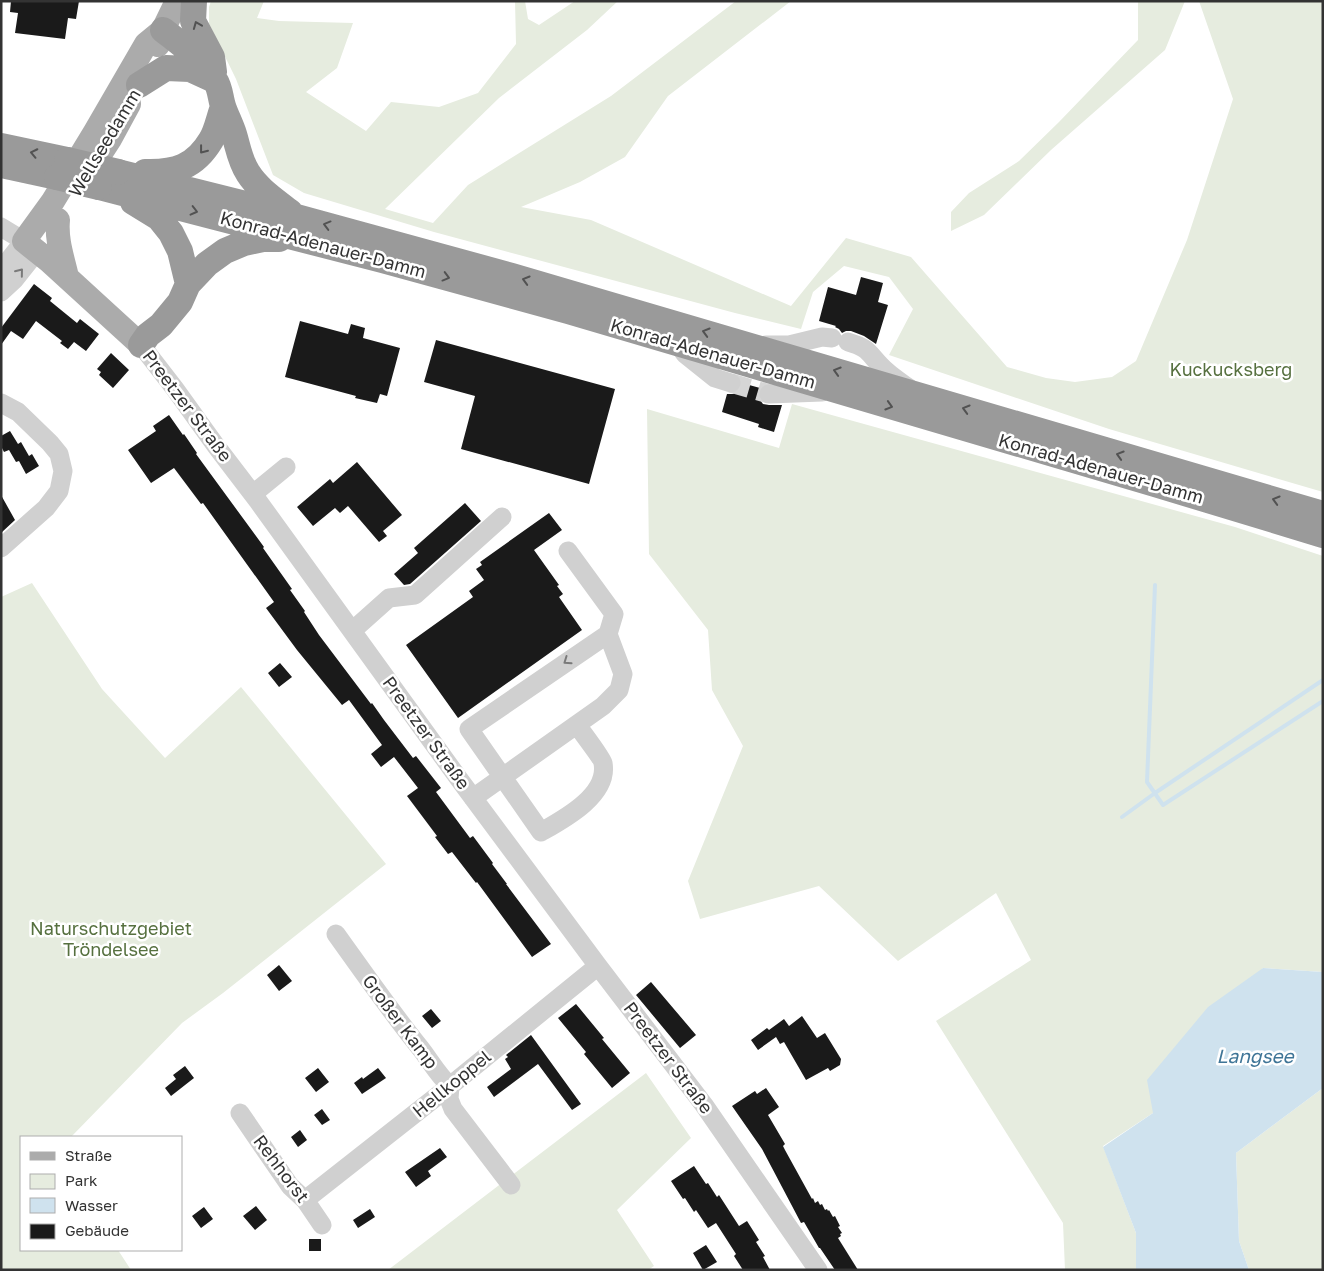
<svg xmlns="http://www.w3.org/2000/svg" width="1324" height="1271" font-family="'Golos Text',sans-serif">
<style>
.green{fill:#e6ecdf}
.water{fill:#cfe2ee}
.lines{fill:none;stroke-linecap:round;stroke-linejoin:round}
.stream{stroke:#cfe2ee;stroke-width:4}
.building{fill:#1a1a1a}
.minor-tunnel{stroke:#d6d6d6;stroke-width:19;stroke-dasharray:19 9;stroke-linecap:butt}
.minor{stroke:#d0d0d0;stroke-width:19}
.major{stroke:#ababab;stroke-width:24}
.highway{stroke:#9a9a9a;stroke-width:26}
.highway-bridge{stroke:#9a9a9a;stroke-width:26}
.oneway{stroke:#525252}
.oneway2{stroke:#7a7a7a}
.labels{text-anchor:middle;stroke-width:5;stroke-linejoin:round;paint-order:stroke}
.street-label{font-size:18px;fill:#333;stroke:#fff}
.park-label{font-size:18px;fill:#56703f;stroke:#fff}
.water-label{font-size:19px;font-style:italic;fill:#3f7597;stroke:#fff}
</style>
<rect width="100%" height="100%" fill="#fff"/>
<path class="green" d="M211 1H264L257 18 279 21 353 23 337 68 306 92 366 131 391 102 439 107 478 93 516 44 515 1H525L528 19 539 25 575 1H618L587 30 499 98 385 209 433 223 468 185 611 96 736 1H791L668 96 625 157 580 182 521 207 591 220 791 306 846 238 911 257 1007 367 1046 378 1075 382 1112 377 1136 361 1187 240 1233 99 1199 1H1323V492L1109 429 889 355 913 309 889 277 844 266 813 292 801 329 735 313 434 232 304 193 273 175 236 79 209 24V7Z
M1138 1H1185L1165 50 1051 150 984 215 951 231V212L969 193 1019 161 1059 122 1138 40Z
M792 404 1235 527 1323 556V972L1263 968 1153 1113 1103 1146 1136 1233V1270H1065L1063 1223 936 1021 1031 960 996 893 898 961 819 886 700 919 688 881 743 746 712 690 708 630 649 554 647 409 779 448Z
M32 583 102 689 165 758 241 687 386 864 223 993 182 1023 71 1137H21V1250H118L131 1270H1V597Z
M646 1073 691 1138 617 1210 654 1266 648 1270H388Z
M1323 1088V1270H1249L1239 1241 1236 1153Z"/>
<path class="water" d="M1263 968 1323 972V1088L1236 1153 1239 1241 1249 1270H1136V1233L1103 1147 1153 1113 1147 1080 1208 1007Z"/>
<g class="lines">
<path class="stream" d="M1155 585 1147 782 1163 805 1323 701
M1122 817 1155 793 1323 680"/>
</g>
<path class="building" d="M11 1H79L76 19 68 18 65 39 15 33 18 13 10 12Z
M861 277 883 283 878 302 888 305 876 344 864 336 851 331H846L842 333 839 329 835 327 836 326 819 321 828 287 856 295Z
M34 284 52 298 50 301 77 323 80 319 99 334 86 351 74 342 68 349 60 343 62 341 36 321 23 339 11 331 1 345V328Z
M300 321 348 334 351 324 365 328 363 338 400 348 387 396 380 394 377 403 355 398 356 396 285 377Z
M436 340 615 389 589 484 461 449 475 396 424 382Z
M111 353 129 370 113 388 99 375 101 372 97 369Z
M742 383 760 388 758 395 760 400 763 404 769 405H782L774 432 758 427 759 424 722 412 727 394H733L738 392 742 387Z
M169 415 183 435 184 434 197 453 196 454 264 547 263 548 292 589 290 590 305 611 304 612 319 635 371 704 372 703 384 720 413 758 416 756 441 788 436 792 470 838 473 836 493 863 492 864 507 884H506L551 944 532 957 477 882 476 883 452 852 448 854 435 837 437 836 407 796 418 788 394 757 381 767 371 754 382 745 349 700 342 705 297 650 266 608 274 602 203 503 201 504 174 468 151 483 128 450 156 431 153 426Z
M10 431 18 444 21 442 29 456 32 454 39 466 26 474 19 461 16 462 9 450 4 452 1 446V436Z
M357 462 402 515 383 531 387 536 379 542 348 506 340 513 335 508 313 526 297 507 330 479 333 483Z
M1 495 15 520 1 533Z
M465 503 481 521 410 584 404 585 394 574 418 553 414 548Z
M549 513 562 530 534 550 559 585 557 586 563 594 559 597 582 630 458 718 406 645 473 597 469 591 484 580 476 569 482 565 480 562Z
M280 663 292 677 279 687 268 673Z
M279 965 292 981 279 991 267 975Z
M651 982 696 1035 680 1048 636 995Z
M576 1004 604 1038 602 1039 630 1073 612 1088 584 1054 586 1052 558 1018Z
M431 1009 441 1021 432 1028 422 1016Z
M802 1016 817 1038 825 1033 841 1059 840 1065 830 1071 828 1068 806 1080 784 1042 780 1044 776 1037 758 1050 751 1040 767 1028 769 1030 784 1019 789 1026Z
M531 1035 581 1104 572 1110 538 1064 494 1097 487 1087 511 1069 505 1059 508 1057 506 1055Z
M185 1066 194 1078 171 1096 165 1088 176 1079 173 1075Z
M318 1068 329 1082 316 1092 305 1078Z
M378 1068 386 1078 362 1094 354 1083 362 1077 363 1079Z
M766 1088 779 1107 768 1115 785 1144 783 1146 785 1150 812 1199 813 1198 815 1203 818 1201 820 1205 822 1204 825 1210 827 1209 828 1211 829 1210 833 1217 835 1216 840 1226 838 1227 842 1233 840 1234 841 1236 838 1238 858 1270H835L820 1248H819L804 1222 801 1223 762 1149 732 1106 755 1091 757 1094Z
M322 1109 330 1120 322 1125 314 1115Z
M300 1130 307 1140 298 1147 291 1137Z
M440 1148 447 1157 428 1171 431 1176 416 1187 405 1172Z
M694 1166 706 1184 708 1183 717 1197 719 1195 739 1226 747 1221 759 1240 756 1242 765 1256 763 1257 770 1270H743L734 1256 736 1254 716 1223 708 1228 696 1210 694 1212 685 1198 683 1199 671 1181Z
M256 1206 267 1220 255 1230 243 1216Z
M204 1207 213 1219 201 1228 192 1216Z
M370 1209 375 1217 358 1228 353 1220Z
M309 1239H321V1251H309Z
M706 1245 717 1262 703 1270 693 1253Z"/>
<g class="lines">
<path class="minor-tunnel" d="M731 383 769 394"/>
<path class="minor" d="M1 227 24 241 9 260 1 272
M1 292 14 280 37 251
M848 342C868 348 867 351 880 365 888 374 899 381 909 388
M141 345 175 389 216 446 258 501 459 779 598 966 704 1105 818 1270
M766 345H789L822 337 832 338
M680 347 685 354 715 378 731 383
M769 394 822 392
M1 403 18 412 50 443 59 454 63 471 59 491 46 508 1 548
M253 494 286 467
M568 551 614 614 608 634 469 729 541 832C564 819 609 795 603 763 602 758 581 731 577 725
M352 631 389 598 415 595 502 517
M473 798 603 706 619 690 623 674 608 634
M336 934C364 973 391 1012 421 1049 431 1062 438 1075 450 1086
M450 1086 449 1099 453 1109 511 1185
M240 1113 290 1186 305 1200 322 1225
M305 1200 450 1086 598 966"/>
<path class="major" d="M158 45 163 30 177 1
M90 170 110 139 129 104
M58 220C56 240 63 259 67 277
M141 345 49 261 24 241 53 201 95 132 146 44 163 30"/>
<path class="highway" d="M194 1 193 21 212 57 214 72
M163 30C182 45 202 59 215 80 221 89 220 99 224 109 227 117 231 125 234 134 238 147 240 161 248 173 258 189 275 200 290 212
M139 85 166 68 190 69 214 80
M1 146 67 160
M1 165 57 177
M118 172 297 217 512 276 1323 514
M145 172C175 173 195 167 211 140 217 130 219 117 223 107
M99 187 382 260 568 311 1155 484 1323 535
M133 202 159 218 171 233 180 251 188 284
M141 345 148 335 161 325 180 302 188 284 207 264 225 251 244 243 263 239H279"/>
<path class="highway-bridge" d="M67 160 118 172
M57 177 99 187"/>
</g>
<defs><path id="oneway-chevron" d="M-2-3.5L2.5 0L-2 3.5" fill="none" stroke-width="1.6" stroke-linecap="round" stroke-linejoin="round" transform="scale(1.25)"/></defs>
<g class="oneway">
<use href="#oneway-chevron" transform="translate(197 25) rotate(-112)"/>
<use href="#oneway-chevron" transform="translate(203 150) rotate(128)"/>
<use href="#oneway-chevron" transform="translate(34 153) rotate(-168)"/>
<use href="#oneway-chevron" transform="translate(194 211) rotate(14)"/>
<use href="#oneway-chevron" transform="translate(327 225) rotate(-165)"/>
<use href="#oneway-chevron" transform="translate(446 277) rotate(15)"/>
<use href="#oneway-chevron" transform="translate(526 280) rotate(-164)"/>
<use href="#oneway-chevron" transform="translate(706 332) rotate(-164)"/>
<use href="#oneway-chevron" transform="translate(837 371) rotate(-163)"/>
<use href="#oneway-chevron" transform="translate(889 406) rotate(17)"/>
<use href="#oneway-chevron" transform="translate(966 409) rotate(-164)"/>
<use href="#oneway-chevron" transform="translate(1120 455) rotate(-163)"/>
<use href="#oneway-chevron" transform="translate(1276 500) rotate(-164)"/>
</g>
<g class="oneway2">
<use href="#oneway-chevron" transform="translate(20 272) rotate(-51)"/>
<use href="#oneway-chevron" transform="translate(567 661) rotate(145)"/>
</g>
<g class="labels">
<g class="street-label">
<text transform="translate(105 143) rotate(-59)" y="6">Wellseedamm</text>
<text transform="translate(323 245) rotate(15)" y="6">Konrad-Adenauer-Damm</text>
<text transform="translate(713 354) rotate(16)" y="6">Konrad-Adenauer-Damm</text>
<text transform="translate(187 406) rotate(53)" y="6">Preetzer Straße</text>
<text transform="translate(1101 469) rotate(16)" y="6">Konrad-Adenauer-Damm</text>
<text transform="translate(426 733) rotate(54)" y="6">Preetzer Straße</text>
<text transform="translate(400 1022) rotate(53)" y="6">Großer Kamp</text>
<text transform="translate(668 1058) rotate(53)" y="6">Preetzer Straße</text>
<text transform="translate(452 1084) rotate(-39)" y="6">Hellkoppel</text>
<text transform="translate(281 1169) rotate(53)" y="6">Rehhorst</text>
</g>
<g class="park-label">
<text x="1231" y="376">Kuckucksberg</text>
<text x="111" y="935">Naturschutzgebiet<tspan x="111" dy="21">Tröndelsee</tspan></text>
</g>
<g class="water-label">
<text x="1255" y="1063">Langsee</text>
</g>
</g>
<rect width="1324" height="1271" fill="none" stroke="#333333" stroke-width="5"/>
<rect x="20" y="1136" width="162" height="115" fill="#ffffff" stroke="#adadad"/>
<rect x="30" y="1152" width="25" height="8" fill="#ababab" stroke="#adadad"/>
<text x="65" y="1161" font-size="15" fill="#333333">Straße</text>
<rect x="30" y="1174" width="25" height="15" fill="#e6ecdf" stroke="#adadad"/>
<text x="65" y="1186" font-size="15" fill="#333333">Park</text>
<rect x="30" y="1198" width="25" height="15" fill="#cfe2ee" stroke="#adadad"/>
<text x="65" y="1211" font-size="15" fill="#333333">Wasser</text>
<rect x="30" y="1224" width="25" height="15" fill="#1a1a1a" stroke="#adadad"/>
<text x="65" y="1236" font-size="15" fill="#333333">Gebäude</text>
</svg>
